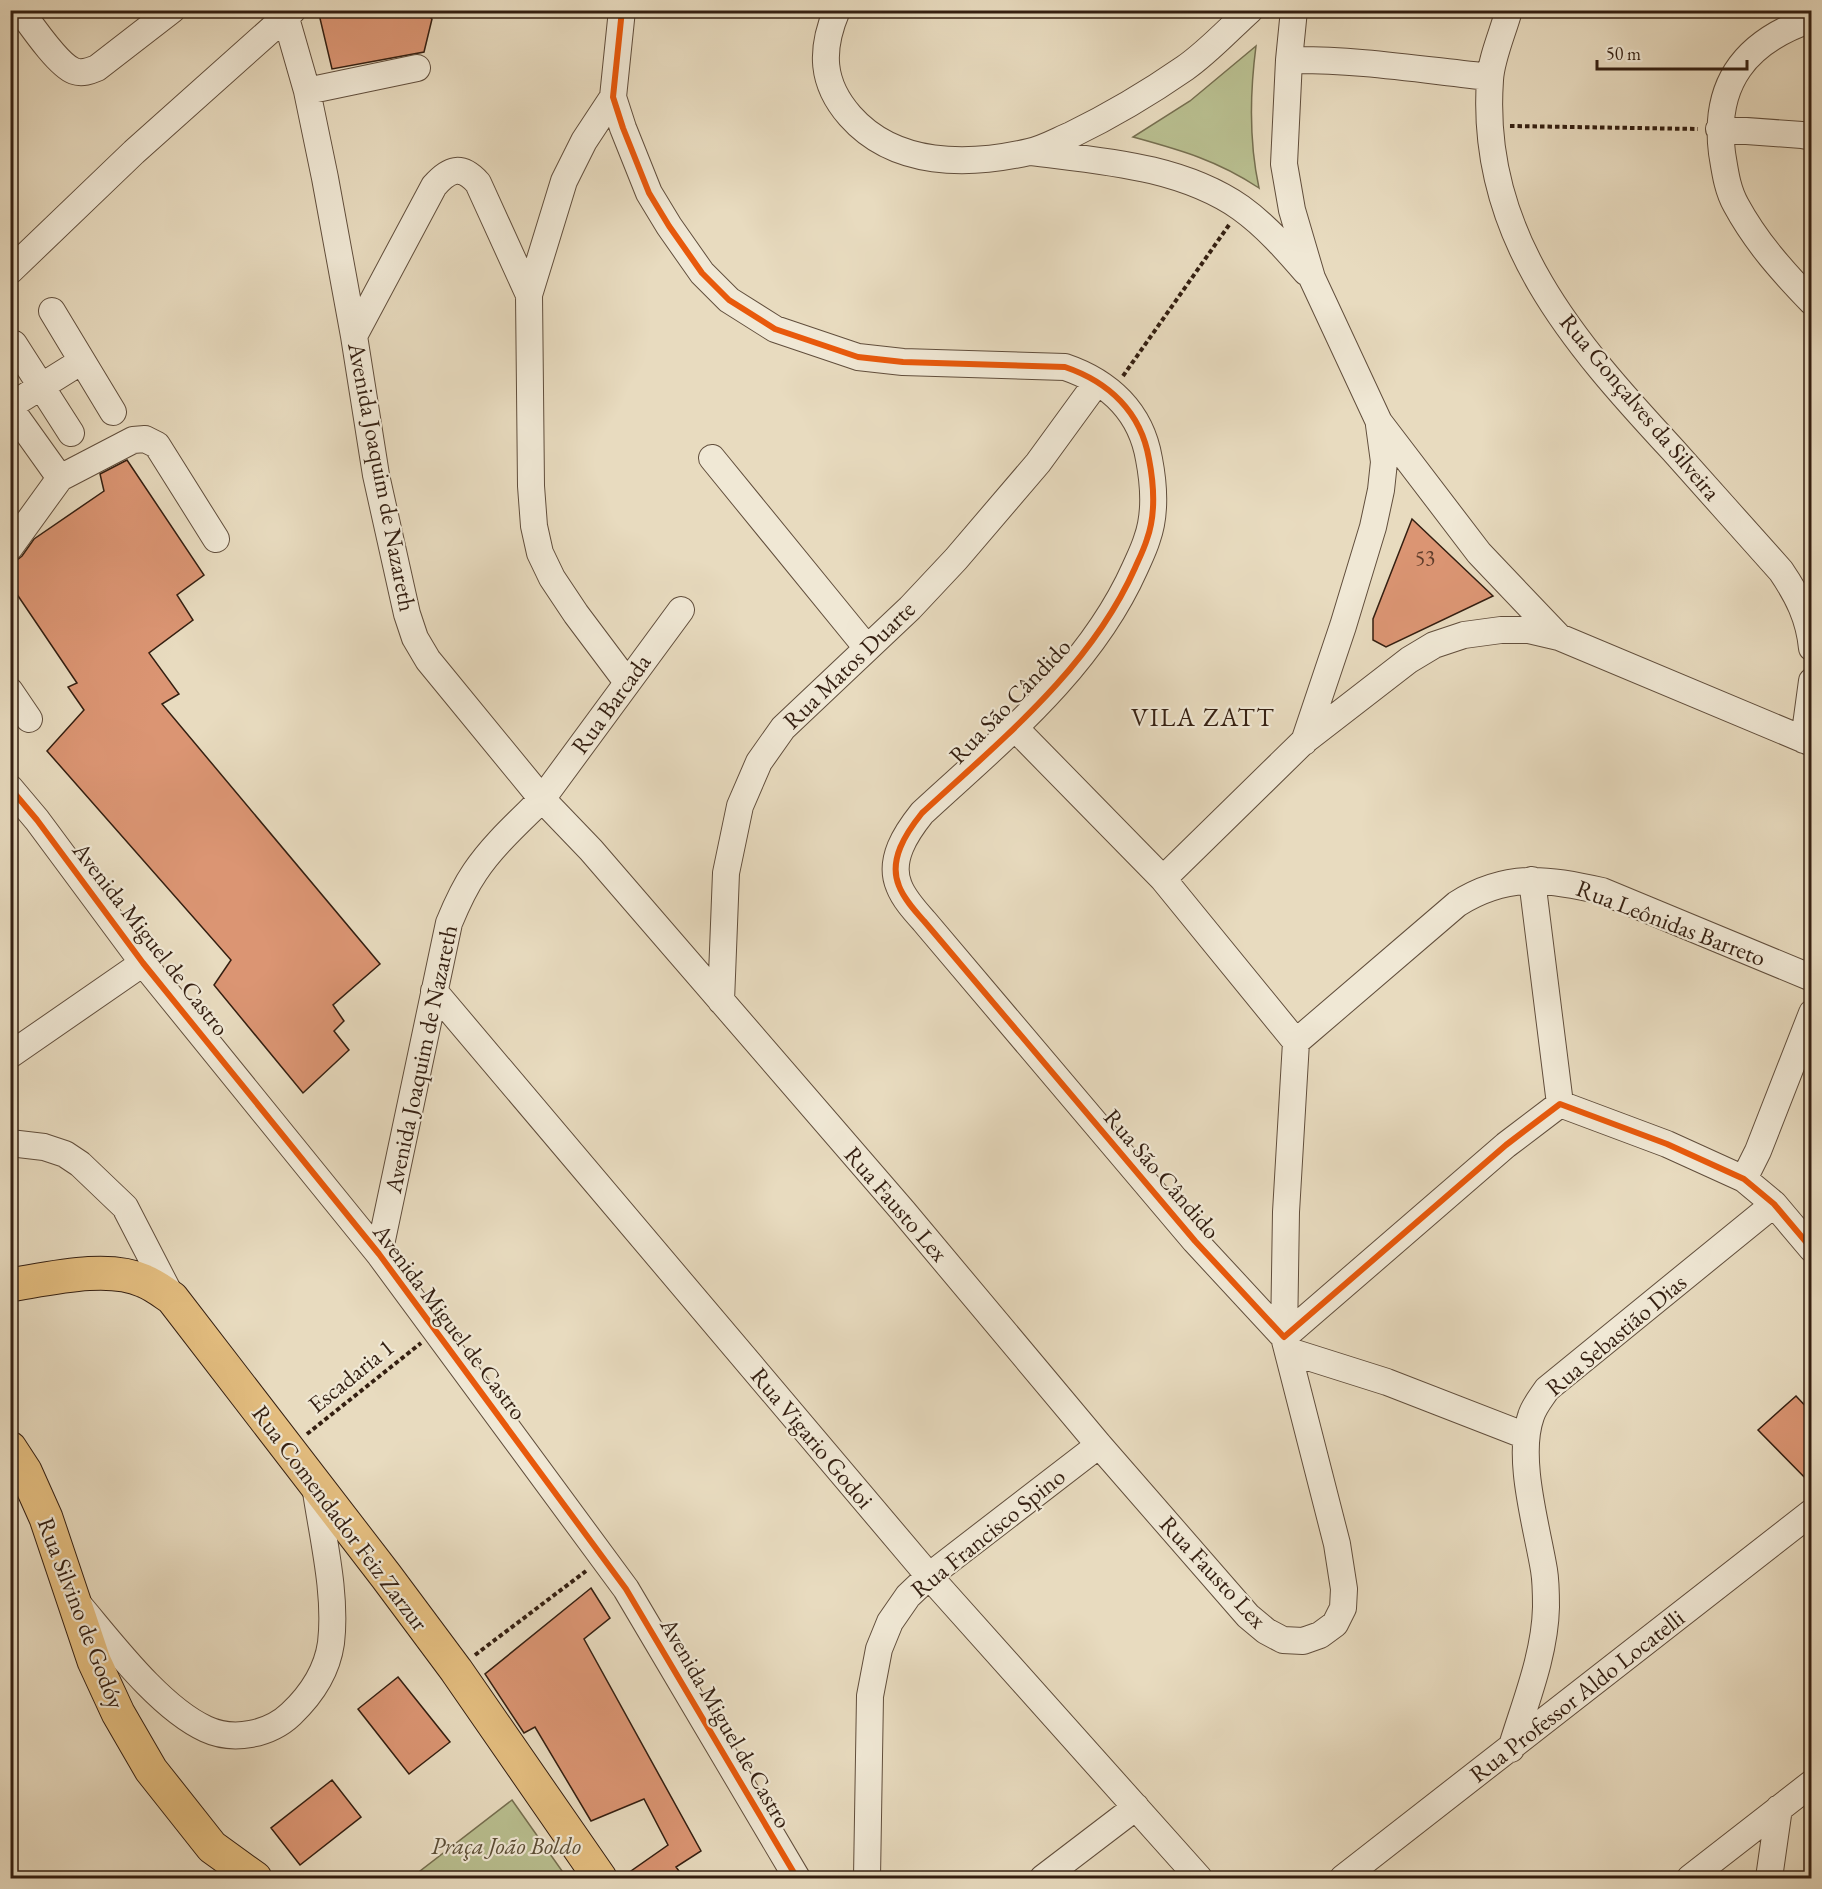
<svg xmlns="http://www.w3.org/2000/svg" width="1822" height="1889" font-family="'EB Garamond',serif">
<style>
.green{fill:#b9bf90;stroke:#766f50;stroke-width:1.5}
.building{fill:#db9573;stroke:#341f11;stroke-width:1.5}
.lines{fill:none;stroke-linecap:round;stroke-linejoin:round}
.minor-casing{stroke:#614e3c;stroke-width:28}
.major-casing{stroke:#341f11;stroke-width:35}
.path{stroke:#341f11;stroke-width:4;stroke-dasharray:4.5 3;stroke-linecap:butt}
.minor{stroke:#f0e8d5;stroke-width:26}
.major{stroke:#e4be80;stroke-width:33}
.cycleway-casing{stroke:#f0e8d5;stroke-width:10}
.cycleway{stroke:#e8590c;stroke-width:6}
.labels{text-anchor:middle;stroke-width:4.5;stroke-linejoin:round;paint-order:stroke}
.number-label{font-size:21px;fill:#5e3c2a}
.street-label{font-size:24px;fill:#341f11;stroke:#f0e8d5}
.park-label{font-size:24px;font-style:italic;fill:#5c4f37;stroke:#f0e8d5}
.neighbourhood-label{font-size:26px;letter-spacing:1.5px;fill:#341f11;stroke:#f0e8d5}
</style>
<rect width="100%" height="100%" fill="#e8dbbf"/>
<filter id="stains"><feTurbulence type="fractalNoise" baseFrequency=".00333" numOctaves="4"/><feColorMatrix values="0 0 0 0 .2 0 0 0 0 .09 0 0 0 0 .02 0 0 0 .5 -.17"/></filter>
<radialGradient id="worn" r=".72"><stop offset=".6" stop-color="#630" stop-opacity="0"/><stop offset="1" stop-color="#630" stop-opacity=".3"/></radialGradient>
<path class="green" d="M1256 46C1250 92 1249 142 1259 188 1217 160 1180 150 1133 137L1190 101Z
M512 1800 567 1878H411Z"/>
<path class="building" d="M318 10H421L432 19 424 52 332 69Z
M127 460 204 575 177 595 193 620 149 653 179 694 162 704 380 964 333 1005 344 1021 334 1031 349 1050 303 1093 214 985 231 960 47 751 84 710 68 687 77 683 10 584V562L17 560 22 556 34 539 104 491 100 474Z
M1412 519 1493 596 1386 647 1373 640V619Z
M1796 1396 1812 1413V1485L1758 1430Z
M591 1588 610 1618 584 1639 701 1851 676 1867 684 1878H621L668 1845 644 1799 591 1821 535 1727 524 1733 485 1674Z
M398 1677 450 1742 409 1774 358 1709Z
M332 1780 361 1817 300 1865 271 1828Z"/>
<g class="lines">
<defs>
<path id="minor" d="M20 10C31 25 58 65 74 71 82 74 90 71 97 68L172 10
M622 10 613 97 623 128 649 193 669 226 702 273 729 300 775 329 858 357 903 362 1065 367C1109 382 1141 412 1149 459 1154 485 1156 514 1147 539 1144 549 1139 559 1135 568 1090 669 1001 740 922 813 906 833 888 860 899 886 904 899 915 911 924 921L1195 1241 1284 1337 1506 1145 1560 1104 1667 1144 1744 1179 1774 1204 1812 1249
M837 10C820 50 821 83 850 116 895 167 968 166 1029 152 1043 149 1057 141 1071 135 1110 116 1149 93 1185 68 1208 52 1229 29 1250 10
M1294 10 1289 60 1284 164 1292 210 1312 278 1379 422 1479 553 1559 637
M1509 10C1503 32 1491 59 1490 80 1479 236 1574 343 1673 450 1709 490 1745 531 1781 571 1798 596 1809 618 1812 648
M286 18 307 91 325 178 354 336 376 475 407 614 415 638 428 660 542 799C519 822 493 845 475 872 464 888 456 906 449 923L379 1254
M1812 19C1747 41 1713 82 1722 153 1725 171 1727 189 1736 205 1756 242 1783 272 1812 302
M1289 60C1356 59 1423 70 1490 77
M307 91 417 68
M613 97 584 141 564 181 529 295 531 486 534 526 540 553 552 578 576 614 627 682
M1719 129 1802 135 1812 137
M1031 152C1101 161 1181 166 1241 208 1266 226 1286 249 1306 272
M10 271 134 152 293 10
M52 311 113 412
M354 336 434 186C449 169 461 164 478 183L529 295
M14 344 71 433
M10 406 82 361
M10 408 60 478
M712 458 867 648
M10 547 60 478 133 440 145 439 157 445 216 539
M681 610 542 799 591 850 903 1211 1099 1445 1248 1616 1266 1631 1283 1640 1303 1641 1320 1635 1335 1624 1343 1608 1344 1589 1337 1544 1284 1337 1286 1212 1296 1042 1163 879 1015 728
M10 691 29 719
M1804 740 1812 681
M1304 742 1343 626 1373 527 1381 490 1384 462 1379 425
M10 788 37 820 143 963 379 1254 626 1589 797 1878
M1163 879 1303 742 1409 660 1434 645 1464 635 1501 630H1529L1559 637 1812 743
M1532 880 1560 1104
M434 991 929 1576 1199 1878
M721 1001 726 873 740 806 759 762 783 728 910 608 956 559 1038 463 1097 382
M1296 1042 1457 904C1506 873 1547 878 1602 891L1812 978
M10 1055 143 963
M10 1143 44 1147 65 1154 80 1164 125 1207 172 1298
M1744 1179 1758 1151 1812 1013
M1289 1351 1387 1382 1526 1436
M79 1605C112 1644 160 1708 206 1729 234 1742 270 1734 291 1714 311 1695 327 1671 331 1643 337 1593 322 1535 315 1485
M1511 1749C1525 1703 1545 1655 1546 1607 1546 1595 1546 1582 1544 1570 1537 1527 1516 1458 1531 1416 1534 1406 1541 1398 1547 1389L1774 1204
M867 1878 870 1696 879 1649 890 1622 908 1596 929 1576 1099 1445
M1043 1878 1136 1807
M1343 1878 1812 1512
M1690 1878 1812 1783
M1769 1878 1779 1808"/>
<path id="major" d="M10 1285C48 1279 108 1264 144 1281 154 1285 163 1292 172 1298L386 1576 456 1670 600 1878
M10 1448 25 1471 46 1518 94 1661 118 1713 151 1770 212 1847 255 1878"/>
</defs>
<use href="#minor" class="minor-casing"/>
<use href="#major" class="major-casing"/>
<path class="path" d="M1510 126 1698 129
M1123 376 1229 225
M307 1434 421 1343
M475 1655 586 1571"/>
<use href="#minor" class="minor"/>
<use href="#major" class="major"/>
<defs>
<path id="cycleway" d="M622 10 613 97 623 128 649 193 669 226 702 273 729 300 775 329 858 357 903 362 1065 367C1109 382 1141 412 1149 459 1154 485 1156 514 1147 539 1144 549 1139 559 1135 568 1090 669 1001 740 922 813 906 833 888 860 899 886 904 899 915 911 924 921L1195 1241 1284 1337 1506 1145 1560 1104 1667 1144 1744 1179 1774 1204 1812 1249
M10 788 37 820 143 963 379 1254 626 1589 797 1878"/>
</defs>
<use href="#cycleway" class="cycleway-casing"/>
<use href="#cycleway" class="cycleway"/>
</g>
<g class="labels">
<g class="number-label">
<text x="1425" y="565">53</text>
</g>
<g class="street-label">
<text transform="translate(1640 407) rotate(50)" y="8">Rua Gonçalves da Silveira</text>
<text transform="translate(382 477) rotate(79)" y="8">Avenida Joaquim de Nazareth</text>
<text transform="translate(849 665) rotate(-44)" y="8">Rua Matos Duarte</text>
<text transform="translate(1010 701) rotate(-46)" y="8">Rua São Cândido</text>
<text transform="translate(611 704) rotate(-54)" y="8">Rua Barcada</text>
<text transform="translate(1671 923) rotate(21)" y="8">Rua Leônidas Barreto</text>
<text transform="translate(151 939) rotate(52)" y="8">Avenida Miguel de Castro</text>
<text transform="translate(421 1059) rotate(-78)" y="8">Avenida Joaquim de Nazareth</text>
<text transform="translate(1162 1174) rotate(49)" y="8">Rua São Cândido</text>
<text transform="translate(896 1204) rotate(49)" y="8">Rua Fausto Lex</text>
<text transform="translate(450 1322) rotate(53)" y="8">Avenida Miguel de Castro</text>
<text transform="translate(1616 1335) rotate(-40)" y="8">Rua Sebastião Dias</text>
<text transform="translate(351 1376) rotate(-39)" y="8">Escadaria 1</text>
<text transform="translate(812 1438) rotate(50)" y="8">Rua Vigario Godoi</text>
<text transform="translate(340 1518) rotate(53)" y="8">Rua Comendador Feiz Zarzur</text>
<text transform="translate(988 1533) rotate(-39)" y="8">Rua Francisco Spino</text>
<text transform="translate(1213 1572) rotate(47)" y="8">Rua Fausto Lex</text>
<text transform="translate(81 1613) rotate(69)" y="8">Rua Silvino de Godóy</text>
<text transform="translate(1577 1696) rotate(-38)" y="8">Rua Professor Aldo Locatelli</text>
<text transform="translate(726 1723) rotate(60)" y="8">Avenida Miguel de Castro</text>
</g>
<g class="park-label">
<text x="506" y="1854">Praça João Boldo</text>
</g>
<g class="neighbourhood-label">
<text x="1203" y="726">VILA ZATT</text>
</g>
</g>
<rect width="1822" height="1889" fill="none" stroke="#e8dbbf" stroke-width="36"/>
<rect x="12" y="12" width="1798" height="1865" fill="none" stroke="#341f11" stroke-width="3"/>
<rect x="18" y="18" width="1786" height="1853" fill="none" stroke="#341f11" stroke-width="1.5"/>
<path d="M1597 60v9h150v-9" fill="none" stroke="#341f11" stroke-width="3"/>
<text x="1606" y="60" font-size="18" fill="#341f11" stroke="#f0e8d5" stroke-width="4.5" paint-order="stroke">50 m</text>
<rect width="100%" height="100%" filter="url(#stains)"/>
<rect width="100%" height="100%" fill="url(#worn)"/>
</svg>
